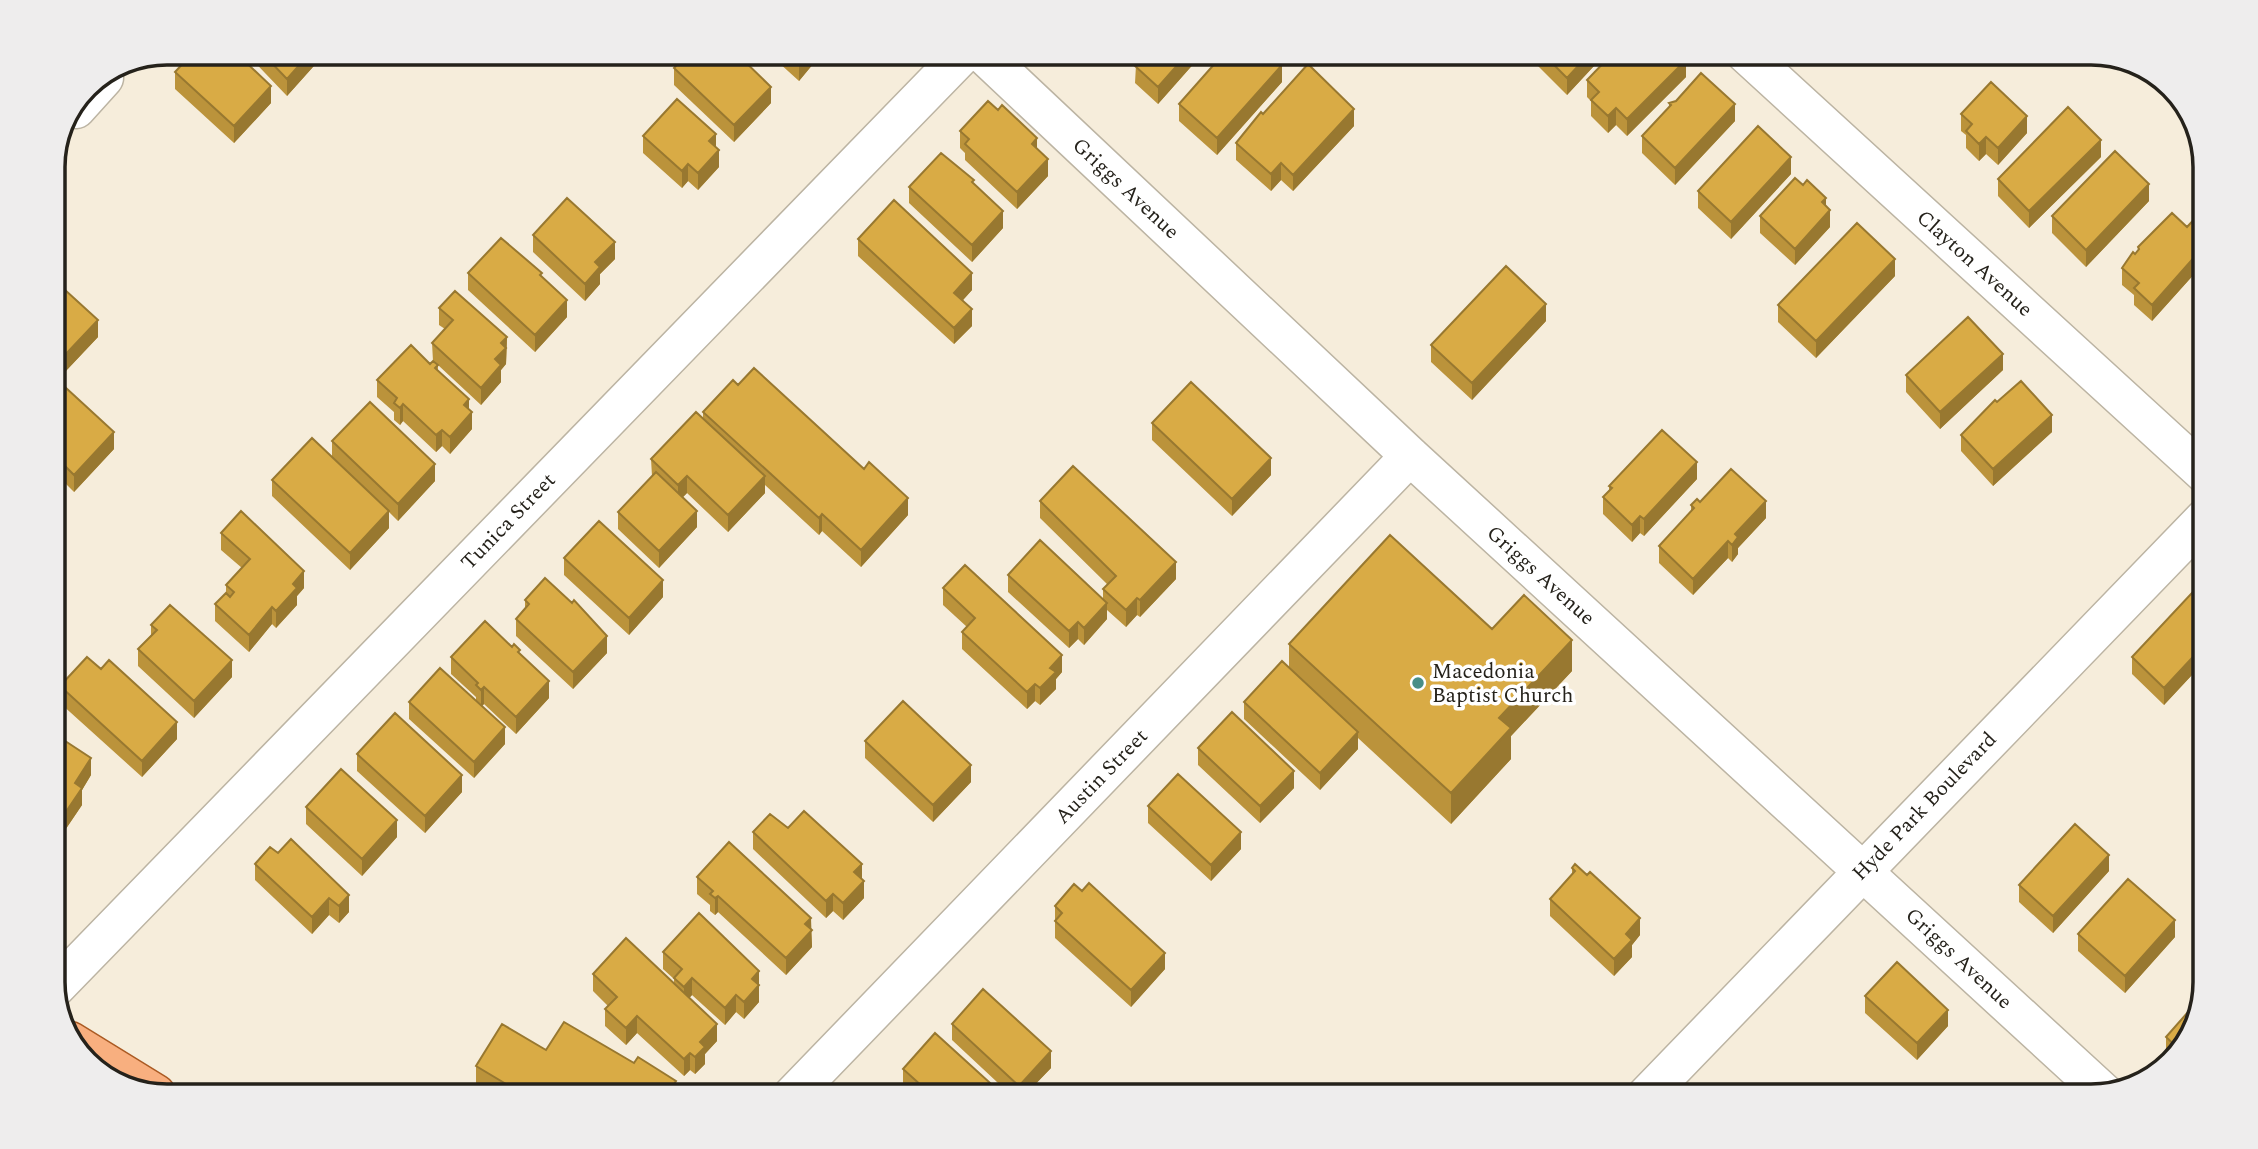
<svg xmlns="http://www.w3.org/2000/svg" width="2258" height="1149" font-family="Spectral,serif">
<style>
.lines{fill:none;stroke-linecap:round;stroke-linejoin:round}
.minor-casing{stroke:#bcb4a3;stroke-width:41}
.major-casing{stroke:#ab5b24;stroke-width:41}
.minor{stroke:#fff;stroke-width:38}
.major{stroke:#f8af7f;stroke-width:38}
.wall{fill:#bb933b}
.shaded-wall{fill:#987830}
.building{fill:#d9ab45;stroke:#987830;stroke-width:2}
.poi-dot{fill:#488e87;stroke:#fff;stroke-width:2.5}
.labels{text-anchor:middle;stroke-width:7;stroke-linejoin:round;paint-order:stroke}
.street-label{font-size:21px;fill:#25221b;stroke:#fff}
.poi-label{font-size:21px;fill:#25221b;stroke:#fff;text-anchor:start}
.rim{fill:none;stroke:#25221b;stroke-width:3.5}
</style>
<rect width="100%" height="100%" fill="#f6eddb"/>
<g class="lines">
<defs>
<path id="minor" d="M982 53 1410 456 2104 1093
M1745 53 2205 474
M76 109 104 78
M53 990 964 53
M792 1096 1410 456
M1646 1096 2205 518"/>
<path id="major" d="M70 1041 156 1094"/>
</defs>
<use href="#minor" class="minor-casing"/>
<use href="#major" class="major-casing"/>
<use href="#minor" class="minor"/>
<use href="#major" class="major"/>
</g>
<path class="wall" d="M180 52H235L271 103 234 143 175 89V72L181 66Z
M245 52H321V58L287 96Z
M339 52H359L350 62Z
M767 52H823L799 81Z
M1126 52H1204L1158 104 1135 83 1136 65 1126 56Z
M1533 52H1607L1567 95 1533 61Z
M1880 52H1901L1891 63Z
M674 68 771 103 734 142 674 85Z
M1686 77 1627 136 1616 125 1608 133 1591 116V101L1587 97V80Z
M1282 82 1217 155 1179 121V104Z
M1669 103 1735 121 1675 185 1642 153V136L1669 107Z
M1263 114 1354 126 1293 191 1281 180 1271 191 1236 160V143Z
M1961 114 2027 133 1998 165 1986 154 1979 161 1966 148V135L1961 131Z
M960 131 1037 149 1048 176 1017 209 965 160V153L960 148Z
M643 136 716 147 719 167 698 190 688 181 682 188 643 153Z
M2101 157 2029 228 1998 196V179Z
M1791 174 1731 239 1698 208V191Z
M909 187 1003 228 972 262 909 203Z
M2149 201 2086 267 2052 233V216Z
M1826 206 1830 227 1795 265 1760 233V216Z
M2205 216V262L2152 321 2134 305V295L2122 285V268L2138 251V247L2187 227Z
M533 235 615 259 600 274V284L585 301 533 252Z
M858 239 972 290 963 300 972 326 954 344 858 256Z
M468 273 542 277 567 317 535 352 468 290Z
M1895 276 1816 358 1778 322V305Z
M53 279 98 337 64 373 53 363Z
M439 308 507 337 506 364 501 370V382L481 405 438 365V370L469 409 472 429 450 454 442 446 436 452 403 421 400 425 394 420V412L377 397V380L430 364 433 361 432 343 445 329 439 325Z
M1546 321 1472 400 1431 362V345Z
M2003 370 1940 429 1906 392V375Z
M53 376 114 449 74 492 53 471Z
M738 385 908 515 861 567 822 531 819 535 765 485V493L728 532 687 493 683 497 697 527 659 568 618 529V512L652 476 651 459 703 418V412Z
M1997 402 2052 432 1993 486 1961 451V435Z
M1152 423 1271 475 1232 516 1152 440Z
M332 441 435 481 398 521 389 512V528L350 570 272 496V480L332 457Z
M1697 479 1644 536 1640 533 1632 542 1603 514V497L1609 490V486Z
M1040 501 1176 579 1140 617 1137 615 1126 627 1107 610V619L1084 645 1078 639 1069 648 1008 592V575L1103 599V589L1108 585 1040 518Z
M1700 502 1766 518 1738 548V554L1732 562 1728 558 1693 595 1659 563V546L1691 512V505Z
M221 533 304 588 297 596V605L276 628 272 624 249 652 215 621V604L226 594V585L242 568 221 550Z
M564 558 663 597 629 635 564 575Z
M2205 579V661L2164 705 2132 674V657Z
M943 588 1062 672 1056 679V689L1040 705 1035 701 1027 709 962 649V632L967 627 943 605Z
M525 600 607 653 573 689 516 636V619L525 608Z
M151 625 232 677 194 718 138 666V649L151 635Z
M1492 629 1572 671 1511 736V759L1451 824 1358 738V749L1320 790 1244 719V702L1289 667V644Z
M520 654 549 698 516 734 484 704 482 706 505 744 474 778 409 719V702L476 700V697L451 674V657Z
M101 669 177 739 142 777 60 703V686Z
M53 733 91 775 82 790V805L57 842 53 839Z
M865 741 971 782 933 822 865 758Z
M1198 748 1294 788 1260 823 1198 765Z
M357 754 462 792 425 833 357 771Z
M1148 806 1241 849 1211 881 1148 823Z
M306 807 397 837 362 876 306 824Z
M788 828 862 879 864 898 843 920 833 911 826 918 753 849V832Z
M270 847 349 912 339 923 329 915 312 934 255 880V864Z
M1572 868 1587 875 1640 935 1632 945V957L1614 976 1550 916V899L1572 874Z
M2109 871 2053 933 2019 902V885Z
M697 877 811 929 812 947 786 975 718 912 715 915 710 911V905L697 894Z
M1055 906 1165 969 1131 1007 1055 938Z
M2078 934 2175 937 2125 993 2078 951Z
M663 952 759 971V1002L744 1019 736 1012 725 1025 692 995 689 998 717 1041 705 1054V1064L695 1074 690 1070 684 1076 637 1033 626 1045 605 1026V1009L608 1006 593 991V974L674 984V979L663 969Z
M1865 996 1948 1026 1917 1060 1865 1013Z
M952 1024 1051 1068 1024 1096H1012L952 1040Z
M2194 1032 2171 1059 2166 1054V1037Z
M546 1050 676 1096H486L476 1090V1066Z
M903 1069 1000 1096H914L903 1086Z"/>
<path class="shaded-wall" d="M311 52H321V58L287 96V79Z
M350 52H359L350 62Z
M808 52H823L799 81V64Z
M1189 52H1204L1158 104V87Z
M1591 52H1607L1567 95V78Z
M1891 52H1901L1891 63Z
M1686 60V77L1627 136V119Z
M1282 65V82L1217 155V138Z
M271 86V103L234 143V126Z
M771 87V103L734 142V125Z
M1735 104V121L1675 185V168Z
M1616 108V125L1608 133V116Z
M1354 109V126L1293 191V175Z
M2027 116V133L1998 165V148Z
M716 134V150L709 141Z
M1986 137V154L1979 161V144Z
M1037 138V155L1032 144Z
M2101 140V157L2029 228V211Z
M719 150V167L698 190V173Z
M1791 157V174L1731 239V222Z
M1048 159V176L1017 209V192Z
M1281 163V180L1271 191V174Z
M688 164V181L682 188V171Z
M2149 184V201L2086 267V250Z
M1826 198V214L1830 210V227L1795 265V249L1822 202Z
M1003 211V228L972 262V245Z
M615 242V259L600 274V284L585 301V284L595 262Z
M2205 245V262L2152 321V305Z
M1895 259V276L1816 358V341Z
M972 273V290L954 310V293Z
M567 300V317L535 352V335Z
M1546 304V321L1472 400V383Z
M972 309V326L954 344V328Z
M98 320V337L64 373V356Z
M507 337 506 364 501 370V382L481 405V388L495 359 501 343Z
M2003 354V370L1940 429V412Z
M469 399V415L472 412V429L450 454V437L464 405Z
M403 404V421L400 425V408Z
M2052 415V432L1993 486V469Z
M442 430V446L436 452V435Z
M114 432V449L74 492V475Z
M1271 458V475L1232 516V499Z
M1697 462V479L1644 536V519Z
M435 464V481L398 521V504Z
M687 476V493L678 502V485Z
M765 476V493L728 532V515Z
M908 498V515L861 567V550Z
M1766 501V518L1738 548V554L1732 562V545L1735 534Z
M389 511V528L350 570V553Z
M697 511V527L659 568V551Z
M822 514V531L819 535V518Z
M1640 516V533L1632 542V525Z
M1728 541V558L1693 595V579Z
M1176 562V579L1140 617V600Z
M304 571V588L297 596V605L276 628V611L293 584Z
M663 580V597L629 635V618Z
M1137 598V615L1126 627V610Z
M1107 603V619L1084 645V628Z
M272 607V624L249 652V635Z
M1078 622V639L1069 648V631Z
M607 636V653L573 689V672Z
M1572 640V671L1511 736V759L1451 824V793L1499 718Z
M2205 644V661L2164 705V688Z
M1062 655V672L1056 679V689L1040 705V688L1050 668Z
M232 660V677L194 718V701Z
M549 681V698L516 734V717Z
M1035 684V701L1027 709V692Z
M484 687V704L481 707V690Z
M177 722V739L142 777V761Z
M505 727V744L474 778V762Z
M1358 732V749L1320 790V773Z
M91 758V775L82 790V805L57 842V825L75 783Z
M971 765V782L933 822V805Z
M1294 771V788L1260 823V806Z
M462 775V792L425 833V816Z
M397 820V837L362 876V859Z
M1241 832V849L1211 881V865Z
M2109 855V871L2053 933V916Z
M862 864V880L854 872Z
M864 881V898L843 920V903Z
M833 894V911L826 918V901Z
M349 895V912L339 923V906Z
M718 896V912L715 915V898Z
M329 898V915L312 934V917Z
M811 918 812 947 786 975V958L805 924Z
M1640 918V935L1632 945V957L1614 976V959L1626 934Z
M2175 920V937L2125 993V976Z
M1165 953V969L1131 1007V990Z
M759 971V1002L744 1019V1002L752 979Z
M692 978V995L684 1004V987Z
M736 995V1012L725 1025V1008Z
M1948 1010V1026L1917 1060V1043Z
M637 1016V1033L626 1045V1028Z
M717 1024V1041L705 1054V1064L695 1074V1057L700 1042Z
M1051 1051V1068L1024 1096H1019V1086Z
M690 1053V1070L684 1076V1059Z
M676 1081V1096H666Z"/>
<path class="building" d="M185 52H235L271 86 234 126 175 72 189 57Z
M261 52H311L287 79Z
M689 52H735L771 87 734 125 674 68Z
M786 52H808L799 64Z
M1141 52H1189L1158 87 1135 66 1144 56Z
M1225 52H1268L1282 65 1217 138 1179 104Z
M1541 52H1591L1567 78Z
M1614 52H1678L1686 60 1627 119 1616 108 1608 116 1591 100 1599 92 1587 80Z
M1308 64 1354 109 1293 175 1281 163 1271 174 1236 143 1261 112 1263 114Z
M1701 73 1735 104 1675 168 1642 136 1671 105 1669 103 1676 101Z
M1991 82 2027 116 1998 148 1986 137 1979 144 1966 131 1972 124 1961 114Z
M677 99 716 134 709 141 719 150 698 173 688 164 682 171 643 136Z
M988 101 998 110 1002 105 1037 138 1032 144 1048 159 1017 192 965 144 969 139 960 131Z
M2068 107 2101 140 2029 211 1998 179Z
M1758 126 1791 157 1731 222 1698 191Z
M2115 151 2149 184 2086 250 2052 216Z
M941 153 974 180 972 182 1003 211 972 245 909 187Z
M1795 178 1803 185 1807 180 1826 198 1822 202 1830 210 1795 249 1760 216Z
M567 198 615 242 595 262 600 267 585 284 533 235Z
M894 200 972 273 954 293 972 309 954 328 858 239Z
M2201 212 2205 216V245L2152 305 2134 288 2139 283 2122 268 2133 252 2135 254 2139 249 2138 247 2172 213 2187 227Z
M1857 223 1895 259 1816 341 1778 305Z
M501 238 542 273 540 275 567 300 535 335 468 273Z
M1506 266 1546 304 1472 383 1431 345Z
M53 279 98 320 64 356 53 346Z
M455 291 507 337 501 343 506 348 495 359 501 365 481 388 432 343 453 320 439 308Z
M1968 317 2003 354 1940 412 1906 375Z
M411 345 430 364 433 361 438 365 435 368 469 399 464 405 472 412 450 437 442 430 436 435 403 404 400 408 394 403 397 398 377 380Z
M754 368 864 469 869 462 908 498 861 550 822 514 819 518 703 412 733 380 738 385Z
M53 376 114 432 74 475 53 454Z
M2021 381 2052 415 1993 469 1961 435 1995 400 1997 402Z
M1191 382 1271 458 1232 499 1152 423Z
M370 402 435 464 398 504 332 441Z
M696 412 765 476 728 515 687 476 678 485 651 459Z
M1662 430 1697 462 1644 519 1640 516 1632 525 1603 497 1612 488 1609 486Z
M312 438 389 511 350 553 272 480Z
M1073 466 1176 562 1140 600 1137 598 1126 610 1103 589 1116 576 1040 501Z
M1731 469 1766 501 1735 534 1738 537 1732 545 1728 541 1693 579 1659 546 1694 508 1691 505 1697 499 1700 502Z
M656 472 697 511 659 551 618 512Z
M241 511 304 571 293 584 297 588 276 611 272 607 249 635 215 604 226 593 230 597 234 592 226 585 250 559 221 533Z
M599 521 663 580 629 618 564 558Z
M1390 535 1492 629 1524 595 1572 640 1499 718 1511 728 1451 793 1289 644Z
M1040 540 1107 603 1084 628 1078 622 1069 631 1008 575Z
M965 565 1062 655 1050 668 1056 672 1040 688 1035 684 1027 692 962 632 975 618 943 588Z
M545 578 572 603 574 600 607 636 573 672 516 619 529 604 525 600Z
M2205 579V644L2164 688 2132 657Z
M170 605 232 660 194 701 138 649 157 630 151 625Z
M485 621 512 647 514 644 520 650 518 652 549 681 516 717 484 687 481 690 476 685 478 683 451 657Z
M87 657 101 669 109 660 177 722 142 761 60 686Z
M1282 661 1358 732 1320 773 1244 702Z
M440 668 505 727 474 762 409 702Z
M903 701 971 765 933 805 865 741Z
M1232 712 1294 771 1260 806 1198 748Z
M395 713 462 775 425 816 357 754Z
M53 733 91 758 75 783 82 788 57 825 53 822Z
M341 769 397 820 362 859 306 807Z
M1178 774 1241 832 1211 865 1148 806Z
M804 811 862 864 854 872 864 881 843 903 833 894 826 901 753 832 770 814 788 828Z
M2075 824 2109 855 2053 916 2019 885Z
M291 839 349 895 339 906 329 898 312 917 255 864 270 847 278 853Z
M729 842 811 918 805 924 812 930 786 958 718 896 715 898 710 894 713 891 697 877Z
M1575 864 1587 875 1590 872 1640 918 1626 934 1632 940 1614 959 1550 899 1575 871 1572 868Z
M2128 879 2175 920 2125 976 2078 934Z
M1089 883 1165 953 1131 990 1055 921 1062 913 1055 906 1074 884 1082 891Z
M699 913 759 971 752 979 759 985 744 1002 736 995 725 1008 692 978 684 987 674 978 682 969 663 952Z
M626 938 717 1024 700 1042 705 1047 695 1057 690 1053 684 1059 637 1016 626 1028 605 1009 617 997 593 974Z
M1897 962 1948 1010 1917 1043 1865 996Z
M983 989 1051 1051 1019 1086 952 1024Z
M2203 995 2194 1032 2179 1049 2166 1037Z
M564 1022 634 1063 638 1057 676 1081 666 1096H526L476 1066 502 1024 546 1050Z
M935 1033 1000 1092 996 1096H933L903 1069Z"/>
<circle class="poi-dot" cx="1418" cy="683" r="7"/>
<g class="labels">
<g class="street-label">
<text transform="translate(1126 188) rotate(43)" y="7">Griggs Avenue</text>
<text transform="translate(1975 263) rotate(42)" y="7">Clayton Avenue</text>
<text transform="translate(508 521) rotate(-46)" y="7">Tunica Street</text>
<text transform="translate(1541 575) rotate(42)" y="7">Griggs Avenue</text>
<text transform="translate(1101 776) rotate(-46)" y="7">Austin Street</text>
<text transform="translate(1924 806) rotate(-46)" y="7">Hyde Park Boulevard</text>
<text transform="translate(1959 958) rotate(43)" y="7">Griggs Avenue</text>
</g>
<g class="poi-label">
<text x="1432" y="678">Macedonia<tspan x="1432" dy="24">Baptist Church</tspan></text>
</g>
</g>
<path d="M0 0H2258V1149H0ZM167 65H2091A102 102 0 0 1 2193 167V982A102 102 0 0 1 2091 1084H167A102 102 0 0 1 65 982V167A102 102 0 0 1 167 65Z" fill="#eeeded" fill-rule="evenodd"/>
<path class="rim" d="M167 65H2091A102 102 0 0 1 2193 167V982A102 102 0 0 1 2091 1084H167A102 102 0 0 1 65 982V167A102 102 0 0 1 167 65Z"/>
</svg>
